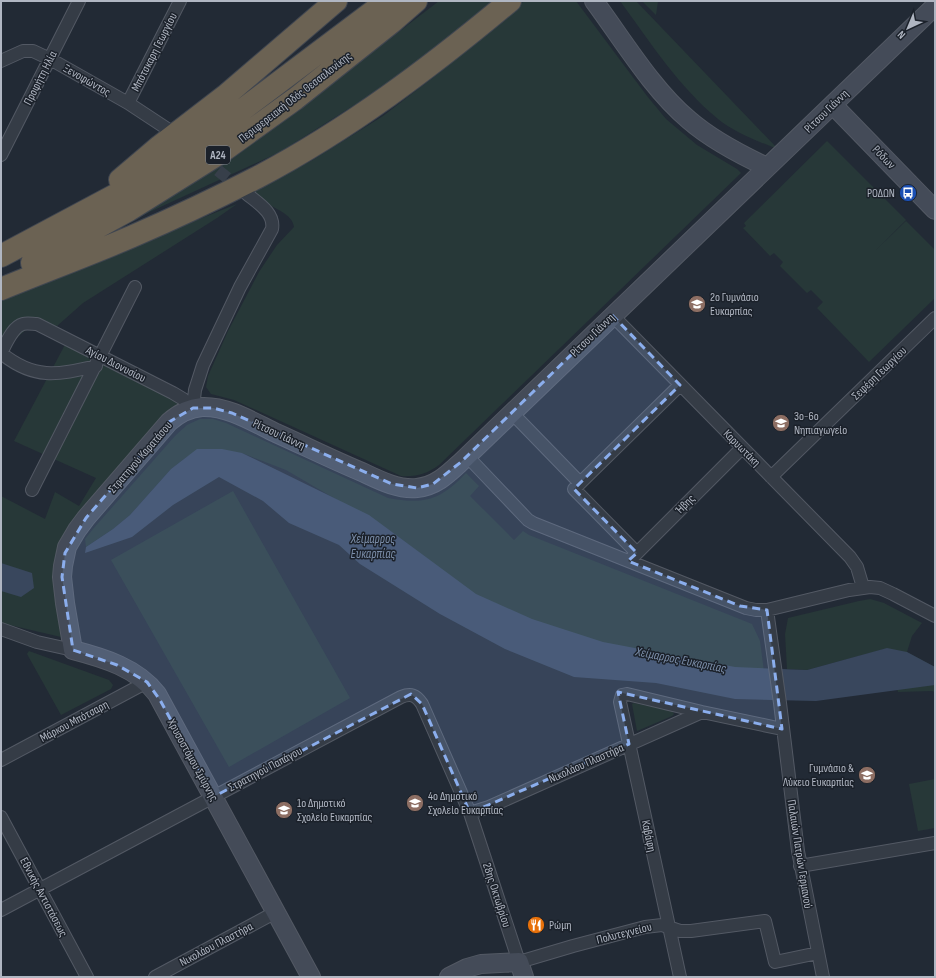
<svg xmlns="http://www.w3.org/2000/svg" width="936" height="978" font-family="'Sofia Sans Condensed',sans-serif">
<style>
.green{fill:#273838}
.water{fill:#39475d}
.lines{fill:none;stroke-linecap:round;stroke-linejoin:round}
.street-tunnel{stroke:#373f4a;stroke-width:12;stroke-dasharray:12 6;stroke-linecap:butt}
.street-casing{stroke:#535964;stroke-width:14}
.secondary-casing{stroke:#535964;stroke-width:20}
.highway-casing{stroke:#404650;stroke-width:24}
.street{stroke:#353c46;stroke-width:12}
.secondary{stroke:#444b58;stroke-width:18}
.highway{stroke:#6b6253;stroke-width:22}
.marked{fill:#8baeed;fill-opacity:0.2;stroke:#8baeed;stroke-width:3;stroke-dasharray:8 5;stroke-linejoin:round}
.labels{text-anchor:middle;stroke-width:3;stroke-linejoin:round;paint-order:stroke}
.shield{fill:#1b212a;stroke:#838994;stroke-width:1}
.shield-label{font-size:11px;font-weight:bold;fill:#b0b6c2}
.street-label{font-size:12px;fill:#b0b6c2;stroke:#1b212a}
.poi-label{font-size:12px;fill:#b0b6c2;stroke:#1b212a;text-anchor:start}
.water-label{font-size:13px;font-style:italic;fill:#7b8da8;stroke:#1b212a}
</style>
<rect width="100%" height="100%" fill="#222a35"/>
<path class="green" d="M439 1H497L429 58 280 152 117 227 297 110Z
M524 1H576L647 96 666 119 697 145 737 169 741 173 439 465C427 474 416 477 401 476L234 400 211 394 206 387 208 376 228 331 259 272 277 245 294 227C293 214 273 208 263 201 259 198 255 195 250 192L311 161 383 116 439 73Z
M620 1H636L778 149C759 142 734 132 718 119 679 87 650 42 620 1Z
M642 1H658L656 15Z
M827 141 906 220 876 250 906 221 935 250V298L869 362 817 308 823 302 811 290 807 293 780 266 783 262 774 253 770 256 743 228 746 226 744 223Z
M237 204 217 218 83 303 57 326 35 322 11 343 1 338V298Z
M68 339 185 406 87 520 59 580 61 637 1 623V496L45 519 55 492 79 506 96 478 14 441Z
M200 419H213L226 423 388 498C424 505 441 500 466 473L479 486 470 496 514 540 523 531 529 535 752 624 760 641 766 687 533 639 392 532 286 470 242 453 188 456 171 469 130 515 113 529 86 547 85 539 93 529 175 436 187 425Z
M233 491 350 698 229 767 111 560Z
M870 599 884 603 922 623 912 636 907 652 935 667V692L932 691 898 692 885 649 807 670 787 669 785 634 788 618 859 601Z
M29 651 109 680 113 685 111 689 61 715 27 654Z
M634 703 672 711 674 714 672 716 637 731 632 704Z
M935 779V828L918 831 909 784Z"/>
<path class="water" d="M197 449H222L242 453 369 515 476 594 532 619 603 642 735 667 807 670 887 648 907 652 935 667V685L816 701 735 699 656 683 574 677 505 649 440 614 360 564 339 545 289 523 263 501 219 477 173 505 132 537 85 553 86 547 113 529 130 515 171 469Z
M1 563 32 573 34 588 21 597 1 591Z"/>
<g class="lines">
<path class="street-tunnel" d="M204 159 241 189"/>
<defs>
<path id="street" d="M1 61 23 51H33L50 59 128 103 169 130
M128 103 180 1
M1 155 79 1
M612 315 850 557 857 567 863 587
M1 353C6 344 12 327 23 324 27 323 33 324 37 324L173 393 183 399 193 408
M1 353C34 380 57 375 96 366
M193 408 195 390 203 365 240 287 272 229C275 213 258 203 247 194
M512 413 580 483
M467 456 528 520 533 523 746 608 756 610H767L849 590 870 587 880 588 893 594 935 616
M771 477 935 318
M32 490 135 287
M637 553 574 489 680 385
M631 559 742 448
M767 610 780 703 798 851 823 977
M1 629 37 642 73 650
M1 760 147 682
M470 813 489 807 702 712
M1 817 87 977
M800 866 935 843
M1 910 401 697C411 693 416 695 422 704L470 813 519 962 573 946 645 927 662 925 680 931H691L765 921 775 962 818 953
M155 977 276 912
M680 977 620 702 622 695 627 694 702 712 782 729"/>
<path id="secondary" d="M594 1C623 40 652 89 689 120 712 140 739 154 767 167
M833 105 935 210
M311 977 157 694C137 668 104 658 73 650L65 603 62 577 63 566 67 547 77 530 86 518 169 422C178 414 189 408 202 407 228 406 253 422 276 433 305 446 333 460 362 472 379 480 398 490 417 488 436 486 448 474 461 462L935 6
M449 977 467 968 481 964 519 962 524 977"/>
<path id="highway" d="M120 180 160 146 225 96 336 1
M1 256 121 192 193 147 387 1
M32 263 129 210 220 153 295 99 392 22 416 1
M1 289C45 271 89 255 133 236 175 218 217 198 258 177 349 129 431 67 510 1"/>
</defs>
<use href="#street" class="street-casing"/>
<use href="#secondary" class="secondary-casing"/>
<use href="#highway" class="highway-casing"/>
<use href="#street" class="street"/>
<use href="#secondary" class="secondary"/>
<use href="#highway" class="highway"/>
</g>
<path class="marked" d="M612 315 680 385 574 489 637 553 628 561 740 606 767 610 782 729 618 692 629 744 470 813 422 704 411 694 213 797 160 700 147 682 117 665 73 650 62 577 65 553 86 518 169 422 193 408H213L232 413 392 484 417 488 433 484 461 462Z"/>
<defs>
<symbol id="bus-disc" viewBox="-11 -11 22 22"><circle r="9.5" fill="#1a4fb4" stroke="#1b212a"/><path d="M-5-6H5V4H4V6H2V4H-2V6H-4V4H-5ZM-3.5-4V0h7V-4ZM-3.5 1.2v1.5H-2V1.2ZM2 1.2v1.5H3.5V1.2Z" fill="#fff"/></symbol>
<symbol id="school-disc" viewBox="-11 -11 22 22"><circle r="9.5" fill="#8d6e63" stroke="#1b212a"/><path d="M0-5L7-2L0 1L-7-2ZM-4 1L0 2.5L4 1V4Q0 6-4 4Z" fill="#fff"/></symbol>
<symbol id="restaurant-disc" viewBox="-11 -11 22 22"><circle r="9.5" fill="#e8710a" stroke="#1b212a"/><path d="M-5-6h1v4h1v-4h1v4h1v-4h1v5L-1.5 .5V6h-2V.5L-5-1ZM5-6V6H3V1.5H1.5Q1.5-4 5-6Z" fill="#fff"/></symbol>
</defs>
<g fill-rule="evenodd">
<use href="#bus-disc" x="898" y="183" width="20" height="20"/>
<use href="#school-disc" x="687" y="294" width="20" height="20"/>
<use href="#school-disc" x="771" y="413" width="20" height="20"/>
<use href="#school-disc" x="857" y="765" width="20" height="20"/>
<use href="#school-disc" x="405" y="793" width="20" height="20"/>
<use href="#school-disc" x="274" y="800" width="20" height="20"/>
<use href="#restaurant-disc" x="526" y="915" width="20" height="20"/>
</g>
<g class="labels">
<rect class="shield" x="206" y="146" width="24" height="18" rx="3"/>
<g class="shield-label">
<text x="218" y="159">Α24</text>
</g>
<g class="street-label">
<text transform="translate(154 52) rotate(-63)" y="4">Μπότσκαρη Γεωργίου</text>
<text transform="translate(40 78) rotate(-63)" y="4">Προφήτη Ηλία</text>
<text transform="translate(87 80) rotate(30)" y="4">Ξενοφώντος</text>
<text transform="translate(295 97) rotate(-38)" y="4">Περιφερειακή Οδός Θεσσαλονίκης</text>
<text transform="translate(826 111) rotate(-44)" y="4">Ρίτσου Γιάννη</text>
<text transform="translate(884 157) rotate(46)" y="4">Ρόδων</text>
<text transform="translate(592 335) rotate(-44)" y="4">Ρίτσου Γιάννη</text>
<text transform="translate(116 364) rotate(27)" y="4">Αγίου Διονυσίου</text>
<text transform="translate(879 373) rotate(-44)" y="4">Σεφέρη Γεωργίου</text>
<text transform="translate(279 434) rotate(25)" y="4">Ρίτσου Γιάννη</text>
<text transform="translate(742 448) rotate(45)" y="4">Καρυωτάκη</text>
<text transform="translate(140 457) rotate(-49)" y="4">Στρατηγού Καρατάσου</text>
<text transform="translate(685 504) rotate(-45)" y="4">Ήβης</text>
<text transform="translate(74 721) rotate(-28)" y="4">Μάρκου Μπότσαρη</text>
<text transform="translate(193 760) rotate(61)" y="4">Χρυσοστόμου Σμύρνης</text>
<text transform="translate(586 763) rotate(-24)" y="4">Νικολάου Πλαστήρα</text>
<text transform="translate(265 769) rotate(-28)" y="4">Στρατηγού Παπάγου</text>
<text transform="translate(649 836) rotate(78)" y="4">Καβάφη</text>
<text transform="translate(800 854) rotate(81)" y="4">Παλαιών Πατρών Γερμανού</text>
<text transform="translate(497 895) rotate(72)" y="4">28ης Οκτωβρίου</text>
<text transform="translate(44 897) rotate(62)" y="4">Εθνικής Αντιστάσεως</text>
<text transform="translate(624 933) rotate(-14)" y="4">Πολυτεχνείου</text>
<text transform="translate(216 944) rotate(-28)" y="4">Νικολάου Πλαστήρα</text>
</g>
<g class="poi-label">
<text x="895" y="197" text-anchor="end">ΡΟΔΩΝ</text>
<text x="710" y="301">2ο Γυμνάσιο<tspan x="710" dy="14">Ευκαρπίας</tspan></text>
<text x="794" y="420">3ο-6ο<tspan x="794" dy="14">Νηπιαγωγείο</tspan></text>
<text x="854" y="772" text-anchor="end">Γυμνάσιο &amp;<tspan x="854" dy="14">Λύκειο Ευκαρπίας</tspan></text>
<text x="428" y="800">4ο Δημοτικό<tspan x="428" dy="14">Σχολείο Ευκαρπίας</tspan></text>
<text x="297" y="807">1ο Δημοτικό<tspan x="297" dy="14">Σχολείο Ευκαρπίας</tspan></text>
<text x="549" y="929">Ρώμη</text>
</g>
<g class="water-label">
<text x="373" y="543">Χείμαρρος<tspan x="373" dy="15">Ευκαρπίας</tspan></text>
<text transform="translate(681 659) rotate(11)" y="5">Χείμαρρος Ευκαρπίας</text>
</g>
</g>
<rect width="936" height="978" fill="none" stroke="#b0b6c2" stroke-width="4"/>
<g transform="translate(908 28) rotate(224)" stroke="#1b212a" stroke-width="3" paint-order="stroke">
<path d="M0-3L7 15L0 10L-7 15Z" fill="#b0b6c2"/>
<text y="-6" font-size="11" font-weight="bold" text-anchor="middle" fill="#b0b6c2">N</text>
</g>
</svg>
